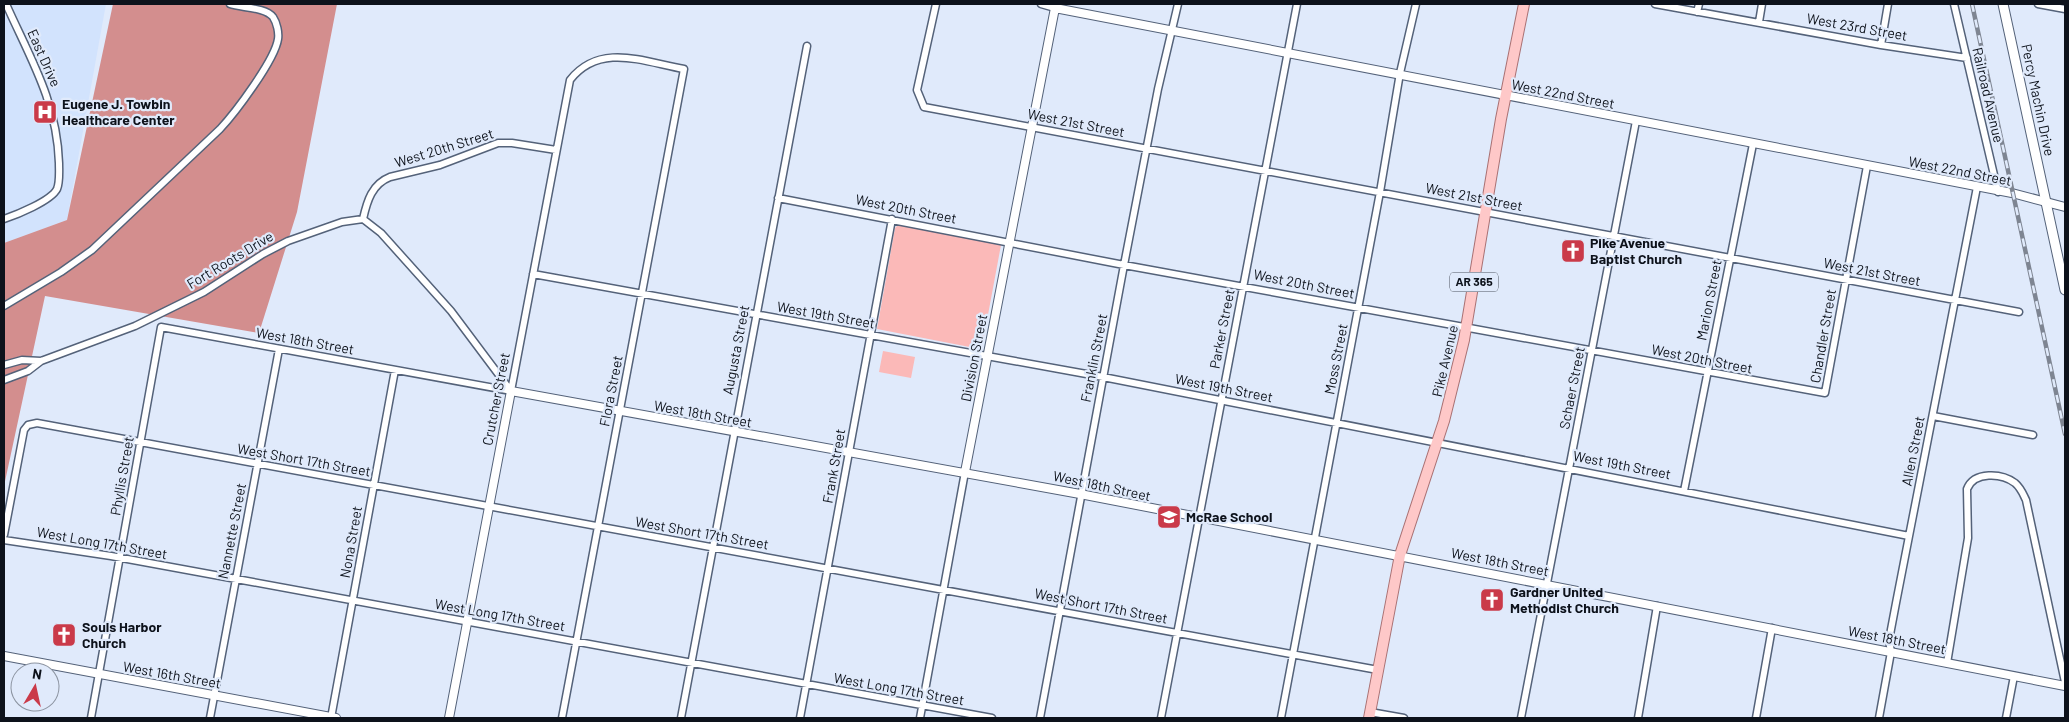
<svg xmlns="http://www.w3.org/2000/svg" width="2069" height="722" font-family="Barlow,sans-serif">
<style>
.built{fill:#d2e3fd}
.green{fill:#fbb9b8}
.forest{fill:#d38e8e}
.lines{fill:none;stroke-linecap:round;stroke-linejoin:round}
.minor-casing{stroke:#546279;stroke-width:9}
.tertiary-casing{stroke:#546279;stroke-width:10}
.secondary-casing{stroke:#546279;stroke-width:11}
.primary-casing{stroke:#a97173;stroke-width:12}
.minor{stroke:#fff;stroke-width:6}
.tertiary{stroke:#fff;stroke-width:8}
.secondary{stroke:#fff;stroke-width:9}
.primary{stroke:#fec8c8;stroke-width:10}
.rail-casing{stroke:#7e8592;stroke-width:4.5}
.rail{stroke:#e0eafb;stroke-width:2.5;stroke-dasharray:8;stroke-linecap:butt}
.labels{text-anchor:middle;stroke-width:4.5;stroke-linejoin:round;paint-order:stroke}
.shield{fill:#e0eafb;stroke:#4c535e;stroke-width:1}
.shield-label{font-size:12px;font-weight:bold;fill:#0d121b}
.street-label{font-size:14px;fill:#0d121b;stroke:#e0eafb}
.poi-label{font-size:14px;font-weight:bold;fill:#0d121b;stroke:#e0eafb;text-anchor:start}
</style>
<rect width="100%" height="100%" fill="#e0eafb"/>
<path class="built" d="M4 4H106L67 220 4 243Z"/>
<path class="green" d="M898 225 1001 245 982 347 980 349 877 329 895 228Z
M883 351 915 357 911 378 879 372Z"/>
<path class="forest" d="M113 4H337L297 212 259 333 45 296 4 486V243L67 220Z"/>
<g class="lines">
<defs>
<path id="minor" d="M936 4 917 90 924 107 2019 312
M1041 4 1055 8 1056 4
M1655 4 1881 45 1967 58
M1954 4 1998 192
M2038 4 2065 9
M1697 12 1699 4
M1759 22 1762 4
M1881 45 1888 4
M778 198 1124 265 1825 393 1867 166
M4 219C16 215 51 201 57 189 60 182 59 171 59 163 57 101 30 58 6 4
M363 219C367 201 372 184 390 177L440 165 498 143H512L556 150
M533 274 1103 377 1909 536
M4 306 61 272 92 250 220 129C235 113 275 60 278 39 279 33 277 23 273 17 265 7 241 8 230 4
M4 365 22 360 41 361 135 326 204 292 263 254 288 241 342 222 363 219 381 233 451 311 511 391
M4 380 28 371 41 361
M511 391 570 80C600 42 644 62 684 69L562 718
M1933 416 2033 435
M1684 491 1753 144
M4 535 24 430 28 425 37 423 1378 670
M4 540 111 556 992 718
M1947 663 1968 538 1967 489C1974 471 2002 473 2015 483 2021 488 2023 494 2026 500L2065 682
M1370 712 1404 718
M91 718 161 327 511 391
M210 718 279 349
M331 718 395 370
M681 718 807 46
M800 718 892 219
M920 718 965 472
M1040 718 1124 265 1158 89 1178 4
M1161 718 1297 4
M1281 718 1380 192 1400 73 1416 4
M1521 718 1636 121
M1638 718 1657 606
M1756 718 1772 628
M1879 718 1891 652 1889 640 1896 603 1977 187
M2006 718 2014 676"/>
<path id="tertiary" d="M965 472 1055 8 2012 193 2065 207
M4 656 336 718
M449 718 511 391 1080 494 2065 686"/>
<path id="secondary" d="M2003 4 2065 290"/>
<path id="primary" d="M1369 718 1400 555 1444 421 1464 340 1501 119 1524 4"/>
</defs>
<use href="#minor" class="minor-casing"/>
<use href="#tertiary" class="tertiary-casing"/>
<use href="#secondary" class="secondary-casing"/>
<use href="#primary" class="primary-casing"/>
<use href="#minor" class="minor"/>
<use href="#tertiary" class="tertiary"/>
<use href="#secondary" class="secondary"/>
<use href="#primary" class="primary"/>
<defs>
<path id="rail" d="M1972 4 2065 434"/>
</defs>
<use href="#rail" class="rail-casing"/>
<use href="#rail" class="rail"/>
</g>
<defs>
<symbol id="hospital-square" viewBox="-11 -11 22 22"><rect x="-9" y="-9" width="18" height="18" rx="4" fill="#ca3a49" stroke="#e0eafb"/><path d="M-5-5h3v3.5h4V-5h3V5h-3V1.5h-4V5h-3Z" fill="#fff"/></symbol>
<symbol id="church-square" viewBox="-11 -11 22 22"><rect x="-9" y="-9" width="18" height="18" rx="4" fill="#ca3a49" stroke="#e0eafb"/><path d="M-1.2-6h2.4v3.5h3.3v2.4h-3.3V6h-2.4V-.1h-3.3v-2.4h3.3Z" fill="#fff"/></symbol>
<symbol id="school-square" viewBox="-11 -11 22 22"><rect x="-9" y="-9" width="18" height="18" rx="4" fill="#ca3a49" stroke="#e0eafb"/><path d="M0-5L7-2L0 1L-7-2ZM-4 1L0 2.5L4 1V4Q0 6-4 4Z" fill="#fff"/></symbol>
</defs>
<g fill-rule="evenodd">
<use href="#hospital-square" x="31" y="98" width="28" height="28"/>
<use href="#church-square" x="1559" y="237" width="28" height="28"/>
<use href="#school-square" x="1155" y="503" width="28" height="28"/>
<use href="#church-square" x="1478" y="586" width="28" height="28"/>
<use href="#church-square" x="50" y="621" width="28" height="28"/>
</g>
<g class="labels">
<rect class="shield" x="1450" y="272.5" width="48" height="19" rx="4"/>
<g class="shield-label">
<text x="1474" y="286">AR 365</text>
</g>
<g class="street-label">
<text transform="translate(1857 27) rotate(10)" y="5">West 23rd Street</text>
<text transform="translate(44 58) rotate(66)" y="5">East Drive</text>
<text transform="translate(1563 94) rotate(11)" y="5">West 22nd Street</text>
<text transform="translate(1988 95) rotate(77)" y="5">Railroad Avenue</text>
<text transform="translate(2038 100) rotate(78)" y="5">Percy Machin Drive</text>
<text transform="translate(1076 123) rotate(11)" y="5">West 21st Street</text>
<text transform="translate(444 148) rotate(-17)" y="5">West 20th Street</text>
<text transform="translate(1960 171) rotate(11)" y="5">West 22nd Street</text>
<text transform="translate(1474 197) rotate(11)" y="5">West 21st Street</text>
<text transform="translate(906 209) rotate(11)" y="5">West 20th Street</text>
<text transform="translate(230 260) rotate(-31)" y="5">Fort Roots Drive</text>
<text transform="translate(1872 272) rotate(11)" y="5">West 21st Street</text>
<text transform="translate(1304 284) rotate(11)" y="5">West 20th Street</text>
<text transform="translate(1709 300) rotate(-79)" y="5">Marion Street</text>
<text transform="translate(826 315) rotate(10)" y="5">West 19th Street</text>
<text transform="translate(1222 329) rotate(-79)" y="5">Parker Street</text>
<text transform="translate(1823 336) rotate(-80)" y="5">Chandler Street</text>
<text transform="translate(305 341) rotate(10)" y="5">West 18th Street</text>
<text transform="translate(736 350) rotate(-79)" y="5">Augusta Street</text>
<text transform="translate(974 358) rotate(-79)" y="5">Division Street</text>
<text transform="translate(1094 358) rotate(-79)" y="5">Franklin Street</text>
<text transform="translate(1336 359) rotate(-79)" y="5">Moss Street</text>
<text transform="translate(1702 359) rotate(11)" y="5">West 20th Street</text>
<text transform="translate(1445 361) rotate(-77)" y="5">Pike Avenue</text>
<text transform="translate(1224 388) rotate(11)" y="5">West 19th Street</text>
<text transform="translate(1572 388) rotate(-79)" y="5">Schaer Street</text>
<text transform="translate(611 391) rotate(-79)" y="5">Flora Street</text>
<text transform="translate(496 399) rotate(-79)" y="5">Crutcher Street</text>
<text transform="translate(703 414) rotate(10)" y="5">West 18th Street</text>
<text transform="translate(1913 451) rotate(-79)" y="5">Allen Street</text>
<text transform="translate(304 460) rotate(10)" y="5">West Short 17th Street</text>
<text transform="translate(1622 465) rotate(11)" y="5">West 19th Street</text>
<text transform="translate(834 466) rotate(-80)" y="5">Frank Street</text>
<text transform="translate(122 476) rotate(-80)" y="5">Phyllis Street</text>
<text transform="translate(1102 486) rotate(12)" y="5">West 18th Street</text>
<text transform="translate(232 531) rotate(-79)" y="5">Nannette Street</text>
<text transform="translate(702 533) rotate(10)" y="5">West Short 17th Street</text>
<text transform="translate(351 542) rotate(-80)" y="5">Nona Street</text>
<text transform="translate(102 543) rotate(10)" y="5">West Long 17th Street</text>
<text transform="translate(1500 562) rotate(11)" y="5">West 18th Street</text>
<text transform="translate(1101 606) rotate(11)" y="5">West Short 17th Street</text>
<text transform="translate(500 615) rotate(10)" y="5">West Long 17th Street</text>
<text transform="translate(1897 640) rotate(11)" y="5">West 18th Street</text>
<text transform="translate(172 675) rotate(10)" y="5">West 16th Street</text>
<text transform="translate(899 689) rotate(10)" y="5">West Long 17th Street</text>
</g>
<g class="poi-label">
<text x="62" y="109">Eugene J. Towbin<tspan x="62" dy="16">Healthcare Center</tspan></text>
<text x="1590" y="248">Pike Avenue<tspan x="1590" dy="16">Baptist Church</tspan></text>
<text x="1186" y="522">McRae School</text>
<text x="1510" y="597">Gardner United<tspan x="1510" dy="16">Methodist Church</tspan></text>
<text x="82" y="632">Souls Harbor<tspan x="82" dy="16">Church</tspan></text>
</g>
</g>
<rect width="2069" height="722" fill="none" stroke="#0d121b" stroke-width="10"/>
<g transform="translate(35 687) rotate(9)"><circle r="24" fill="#e0eafb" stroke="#8c94a1"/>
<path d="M0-4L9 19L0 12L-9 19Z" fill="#ca3a49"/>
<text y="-8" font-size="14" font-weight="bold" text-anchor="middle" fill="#0d121b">N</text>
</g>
</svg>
